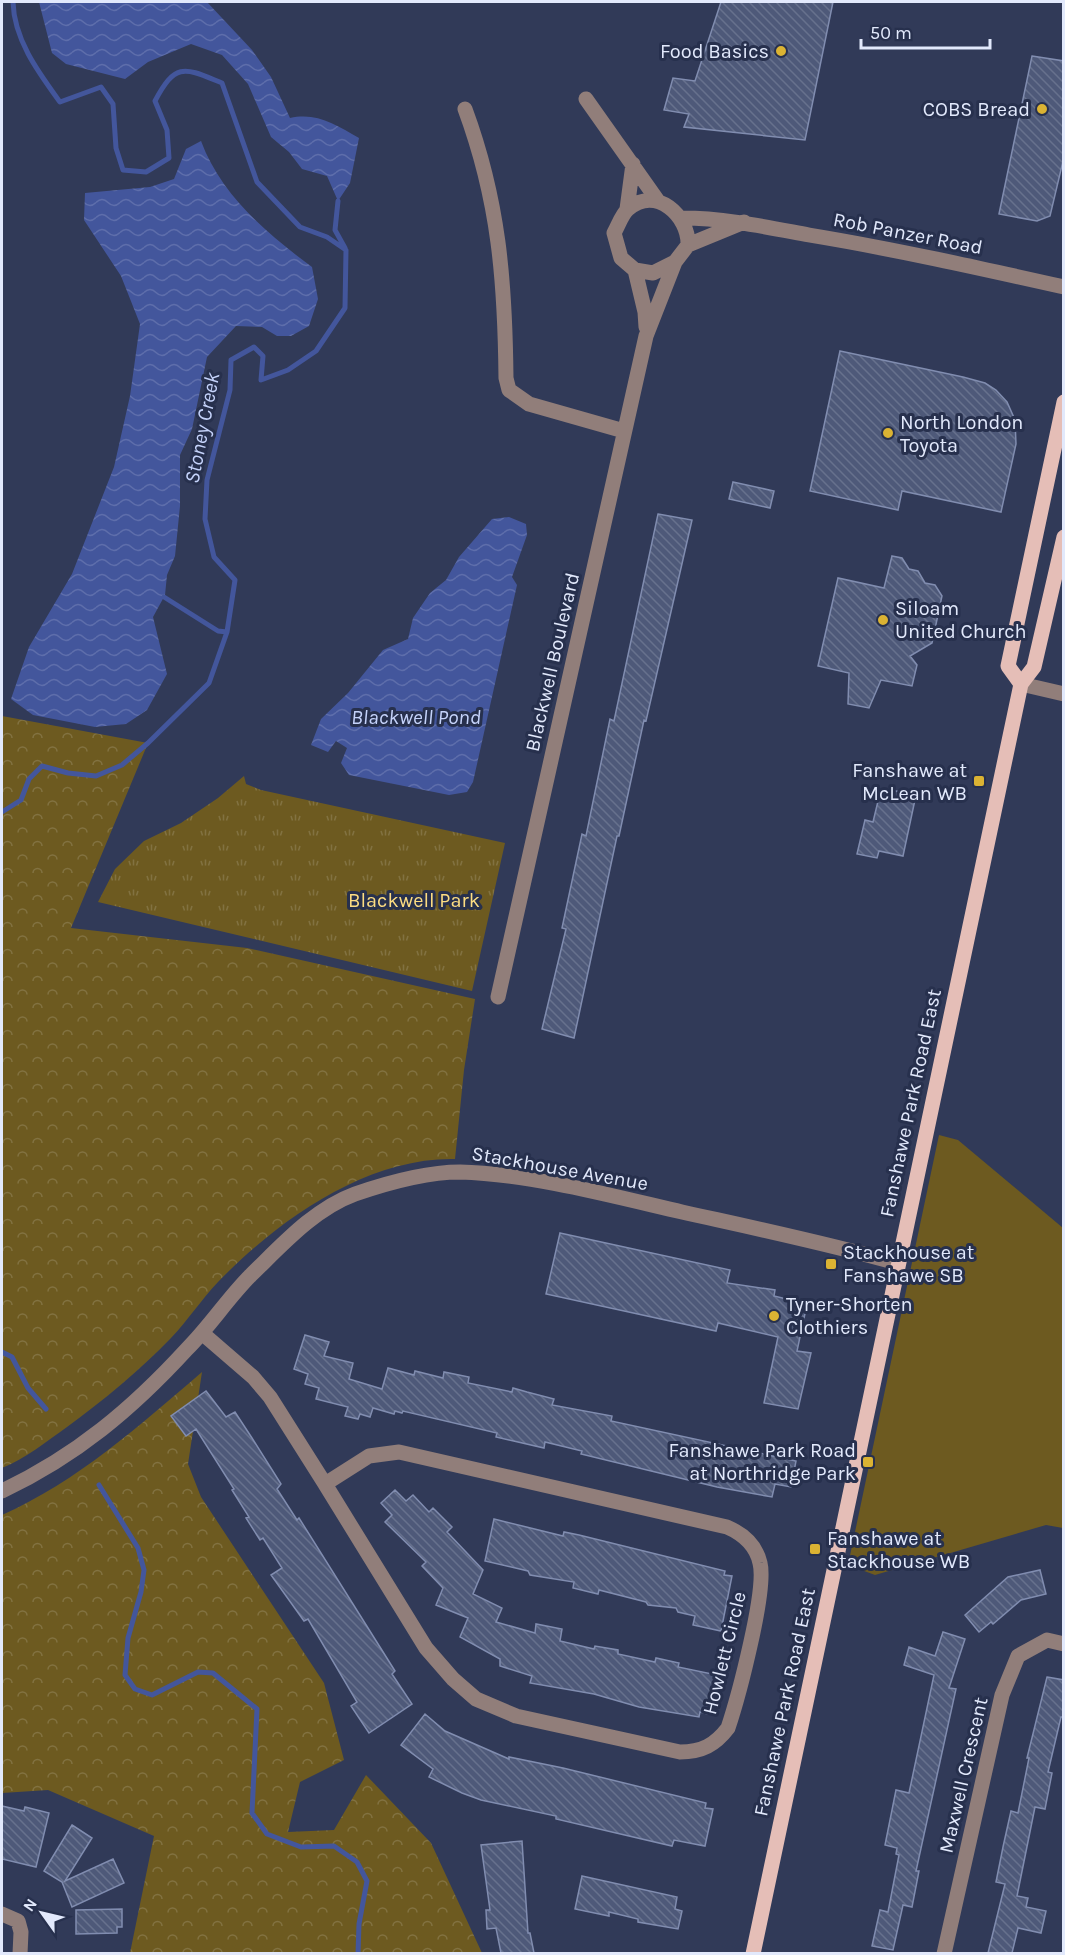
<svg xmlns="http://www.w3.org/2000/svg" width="1065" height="1955" font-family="Karla,sans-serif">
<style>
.grass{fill:#6d5a20}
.forest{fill:url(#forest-crowns)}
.park{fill:url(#park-tufts)}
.water{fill:url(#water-waves)}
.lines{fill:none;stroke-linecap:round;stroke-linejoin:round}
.stream{stroke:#43569c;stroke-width:5}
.building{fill:url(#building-back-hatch);stroke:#818db0;stroke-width:1.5}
.minor{stroke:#917e7a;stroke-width:15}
.major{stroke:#e5beb7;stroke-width:15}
.poi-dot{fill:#dbb333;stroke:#27304d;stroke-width:2}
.labels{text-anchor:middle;stroke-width:6;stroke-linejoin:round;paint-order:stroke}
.poi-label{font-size:20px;fill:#e2e9fc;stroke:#27304d;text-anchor:start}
.street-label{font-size:20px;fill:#e2e9fc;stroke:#27304d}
.park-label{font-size:20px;fill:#fddd82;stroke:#27304d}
.water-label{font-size:21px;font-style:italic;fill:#c5d3fb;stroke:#27304d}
</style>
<defs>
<pattern id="forest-crowns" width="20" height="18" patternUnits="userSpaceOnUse" patternTransform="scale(1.5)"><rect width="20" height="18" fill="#6d5a20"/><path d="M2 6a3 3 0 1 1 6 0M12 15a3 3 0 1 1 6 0" fill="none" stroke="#827241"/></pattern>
<pattern id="park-tufts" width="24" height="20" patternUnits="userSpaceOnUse" patternTransform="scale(1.5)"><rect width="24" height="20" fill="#6d5a20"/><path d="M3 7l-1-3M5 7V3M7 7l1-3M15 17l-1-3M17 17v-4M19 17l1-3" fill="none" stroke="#827241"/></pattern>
<pattern id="water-waves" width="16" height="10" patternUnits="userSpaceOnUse" patternTransform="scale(1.5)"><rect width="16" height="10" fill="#43569c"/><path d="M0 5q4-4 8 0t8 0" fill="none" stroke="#5e6eab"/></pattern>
<pattern id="building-back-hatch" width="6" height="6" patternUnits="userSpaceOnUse" patternTransform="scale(1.5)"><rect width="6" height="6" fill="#4e5979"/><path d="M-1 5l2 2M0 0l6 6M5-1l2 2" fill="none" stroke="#67718d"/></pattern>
</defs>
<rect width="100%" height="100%" fill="#313a58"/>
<path class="grass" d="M939 1135 958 1140 1063 1228V1528L1046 1525 875 1575 848 1565Z"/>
<path class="forest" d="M2 716 148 743 71 928 247 948 475 999 464 1070 455 1159C366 1157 277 1221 218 1282 201 1300 188 1320 171 1338 139 1371 104 1400 67 1427 47 1441 25 1459 2 1468Z
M202 1372 188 1464 201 1497 324 1683 344 1760 300 1782 288 1832 334 1830 366 1775 431 1843 482 1953H130L154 1836 48 1790 2 1793V1515C78 1481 139 1426 202 1372Z"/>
<path class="park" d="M244 776 246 784 261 790 505 843 472 991 98 902 115 869 144 841 181 823 218 798Z"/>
<path class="water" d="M39 2H207L252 50 271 77 290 118C317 112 336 125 359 138L350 183 338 201 327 176 302 169 289 152 271 137 248 84 222 55 191 44 148 62 125 79 66 64 52 53Z
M201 141C221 195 267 234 312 267L318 299 309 326 291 336H277L262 327 236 326 207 357 192 429 180 455V506L175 556 167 575 165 595 153 617 167 674 147 710 126 724 95 727 33 715 11 699 29 647 72 574 114 467 130 396 140 324 121 276 84 220 85 193 150 187 174 179 186 149Z
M509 517 526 524 527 535 512 577 517 585 473 782 467 792 449 795 349 775 341 763 347 748 336 741 328 752 311 745 321 719 348 693 383 650 408 639 413 618 430 593 446 580 459 557 492 519Z"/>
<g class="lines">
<path class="stream" d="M338 201 335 230 345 248
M164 597 218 631 227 632
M2 812 21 800 29 779 42 766 68 773 96 776 122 765 148 743 209 683 227 632 235 580 214 557 205 519 207 480 230 390 231 360 254 347 263 356 261 380 288 370 316 351 345 308 346 250 327 237 300 227 257 182 222 83C185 68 176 61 155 101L167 130 169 158 146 172 123 170 116 148 113 104 101 87 60 102C39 73 14 40 13 2
M2 1352 12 1357 28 1388 46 1409
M99 1485 138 1548 144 1570 141 1592 128 1638 125 1675 135 1689 152 1695 198 1672 213 1673 257 1709 252 1813 267 1834 301 1847 334 1846 357 1862 367 1881 359 1924 358 1954"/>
</g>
<path class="building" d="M721 2H833L805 140 684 127 689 114 664 110 673 78 695 81Z
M1032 56 1064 61V157L1050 216 1037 221 999 214Z
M840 351 963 377 985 383 996 390 1007 402 1015 420 1016 444 1001 512 902 491 898 510 810 491Z
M733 482 774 491 770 508 729 499Z
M658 514 692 520 646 721 644 720 619 836H617L574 1038 542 1029 566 929 562 928 582 834 586 836 610 719 614 721Z
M892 556 902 558 909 569 918 571 925 583 935 585 942 596 932 643 910 656 917 665 912 686 881 680 869 708 848 704 849 673 818 666 838 578 884 588Z
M886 789 916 795 903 856 879 851 877 858 857 854 865 820 873 822 880 793 885 794Z
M560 1233 730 1270 727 1283 775 1290 774 1296 807 1304 797 1351 811 1353 798 1409 764 1403 778 1337 718 1323 716 1331 546 1294Z
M305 1335 329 1342 324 1356 353 1363 349 1379 382 1389 388 1368 414 1375 415 1371 443 1378 444 1372 469 1377 468 1383 512 1392 513 1388 527 1392 554 1399 552 1405 612 1416 611 1421 796 1461 791 1487 775 1484 772 1497 717 1487 581 1454 582 1451 545 1442 544 1448 518 1442 496 1437 497 1433 403 1411 402 1413 395 1411 394 1414 373 1408 370 1417 360 1414 358 1419 345 1416 348 1407 316 1399 319 1388 305 1384 308 1374 294 1369Z
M206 1391 226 1417 235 1412 252 1438 281 1484 277 1489 297 1520 299 1518 395 1671 392 1674 412 1704 369 1733 351 1706 357 1702 308 1619 304 1621 271 1575 282 1568 263 1538 260 1540 246 1518 249 1517 232 1490 234 1489 196 1429 186 1436 171 1416Z
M395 1490 406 1501 413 1495 429 1512 433 1508 452 1527 447 1532 483 1570 473 1594 502 1608 496 1622 535 1633 536 1624 562 1629 560 1641 594 1649 595 1646 618 1650V1654L655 1662 656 1658 679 1663 678 1667 717 1675 708 1714 700 1712 699 1717 639 1707 594 1694 530 1683 532 1676 500 1666V1659L460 1637 468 1618 436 1605 443 1588 422 1566 426 1562 385 1522 392 1515 381 1503Z
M494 1519 563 1536 564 1532 579 1535 725 1571 724 1575 732 1576 721 1631 693 1625 695 1616 678 1612 676 1608 648 1605 646 1602 599 1590 598 1594 573 1588 574 1582 530 1575 528 1571 485 1561Z
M1040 1570 1046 1594 1021 1600 993 1624 991 1622 979 1632 965 1615 1008 1577Z
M943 1632 965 1639 949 1688 956 1689 916 1871H919L912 1907 903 1905 893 1950 872 1946 880 1910 888 1912 899 1855 896 1854 897 1848 885 1845 896 1790 909 1793 934 1675 904 1665 909 1647 935 1656Z
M1047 1677 1064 1680V1717H1061L1048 1772 1052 1773 1045 1809 1035 1807 1017 1896 1028 1898 1026 1907 1046 1911 1041 1933 1018 1928 1012 1953H988L1005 1884 996 1882 1003 1847 1011 1811 1018 1813 1029 1758H1027Z
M425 1714 445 1731 509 1759V1757L563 1768 706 1803 705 1808 713 1809 705 1846 674 1840 672 1846 556 1819V1816L481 1800 462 1793 429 1777 433 1769 401 1745Z
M2 1806 24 1811 25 1807 49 1813 36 1867 2 1859Z
M72 1825 92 1838 65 1881 113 1859 124 1883 72 1907 62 1882 44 1871Z
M522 1841 528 1933H530L534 1953H501L496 1928 487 1929 486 1910H490L481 1845Z
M582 1876 677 1897 675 1909 682 1911 678 1929 638 1922V1919L609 1912V1916L575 1909Z
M122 1909V1927H117V1933L76 1934V1910Z"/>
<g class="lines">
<path class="minor" d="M586 99 658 201
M465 109C499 201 505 281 506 378L509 390 529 404 624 431
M627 209 633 164
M682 218C725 218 766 227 809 235 894 249 979 268 1064 287
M635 270 653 273 675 262
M646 327 645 312 635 270 621 258 614 233C618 226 622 214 628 209 656 185 689 216 688 245
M1021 684 1064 694
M498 997 646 336 675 262 688 245 744 222
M202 1333 253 1377 270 1397 325 1484 369 1456 399 1452 727 1527C743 1534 756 1545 760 1563 767 1590 738 1698 728 1728 715 1745 702 1752 680 1752L516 1716 476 1699 453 1679 426 1648 325 1484
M2 1491C76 1456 132 1409 187 1349 210 1326 228 1298 251 1275 282 1245 314 1209 355 1194 387 1183 427 1172 460 1172 531 1174 613 1196 682 1212 754 1228 826 1243 897 1263
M2 1914 18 1921 21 1932 20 1954
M944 1954 1002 1695 1018 1656 1047 1640 1064 1644"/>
<path class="major" d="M1021 684 1008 666 1064 402
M753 1954 1021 684 1034 667 1064 537"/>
</g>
<g class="poi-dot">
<circle cx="781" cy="51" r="6"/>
<circle cx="1042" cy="109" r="6"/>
<circle cx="888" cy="433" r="6"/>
<circle cx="883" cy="620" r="6"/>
<rect x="973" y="775" width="12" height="12" rx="3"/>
<rect x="825" y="1258" width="12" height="12" rx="3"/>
<circle cx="774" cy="1316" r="6"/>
<rect x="862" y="1456" width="12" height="12" rx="3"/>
<rect x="809" y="1543" width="12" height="12" rx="3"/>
</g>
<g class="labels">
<g class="poi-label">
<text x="769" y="58" text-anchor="end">Food Basics</text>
<text x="1030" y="116" text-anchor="end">COBS Bread</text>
<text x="900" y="429">North London<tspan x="900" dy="23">Toyota</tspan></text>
<text x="895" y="615">Siloam<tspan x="895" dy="23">United Church</tspan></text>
<text x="967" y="777" text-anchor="end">Fanshawe at<tspan x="967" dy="23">McLean WB</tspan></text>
<text x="843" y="1259">Stackhouse at<tspan x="843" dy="23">Fanshawe SB</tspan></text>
<text x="786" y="1311">Tyner-Shorten<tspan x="786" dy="23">Clothiers</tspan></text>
<text x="856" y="1457" text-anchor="end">Fanshawe Park Road<tspan x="856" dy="23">at Northridge Park</tspan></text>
<text x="827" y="1545">Fanshawe at<tspan x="827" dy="23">Stackhouse WB</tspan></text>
</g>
<g class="street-label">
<text transform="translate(908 233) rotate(11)" y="7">Rob Panzer Road</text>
<text transform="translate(552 662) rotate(-77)" y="7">Blackwell Boulevard</text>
<text transform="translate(910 1103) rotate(-78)" y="7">Fanshawe Park Road East</text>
<text transform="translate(560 1168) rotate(10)" y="7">Stackhouse Avenue</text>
<text transform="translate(724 1653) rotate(-76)" y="7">Howlett Circle</text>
<text transform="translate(784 1702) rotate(-78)" y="7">Fanshawe Park Road East</text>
<text transform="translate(963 1775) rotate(-77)" y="7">Maxwell Crescent</text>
</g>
<g class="park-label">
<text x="414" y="907">Blackwell Park</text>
</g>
<g class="water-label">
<text transform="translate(202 428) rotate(-79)" y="7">Stoney Creek</text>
<text x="416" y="724">Blackwell Pond</text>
</g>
</g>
<rect width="1065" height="1955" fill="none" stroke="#e2e9fc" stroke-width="6"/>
<g transform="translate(42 1913) rotate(304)" stroke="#27304d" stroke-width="4.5" paint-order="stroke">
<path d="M0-4.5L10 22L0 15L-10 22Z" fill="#e2e9fc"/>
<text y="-9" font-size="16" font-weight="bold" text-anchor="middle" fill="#e2e9fc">N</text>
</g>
<path d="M861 39v9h129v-9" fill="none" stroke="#e2e9fc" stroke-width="3"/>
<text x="870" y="39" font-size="18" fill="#e2e9fc" stroke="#27304d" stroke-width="4.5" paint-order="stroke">50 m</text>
</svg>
